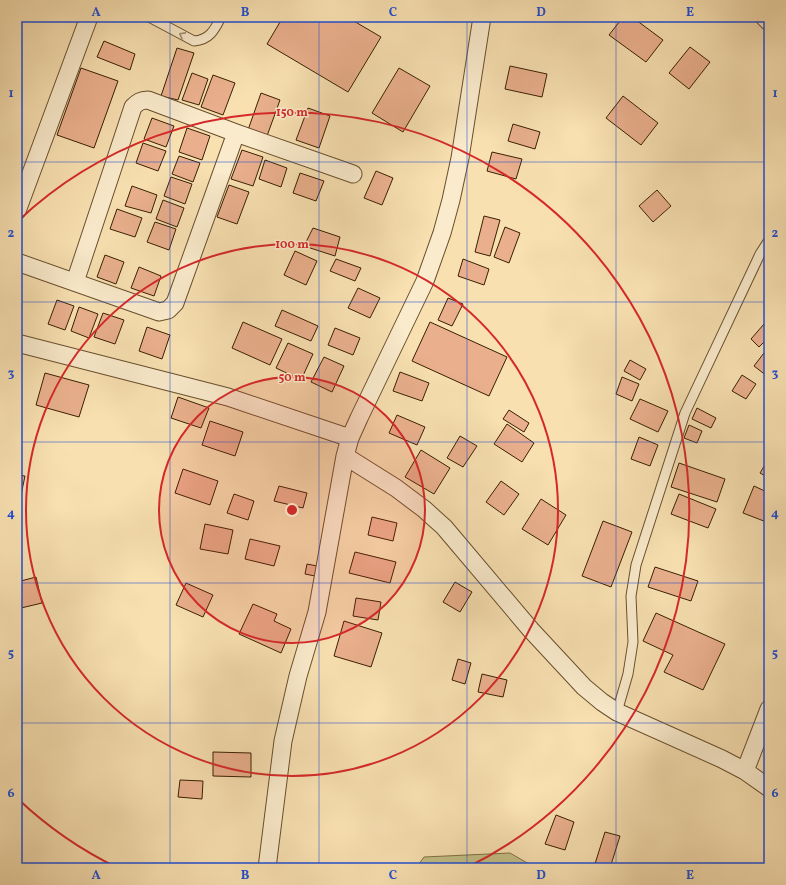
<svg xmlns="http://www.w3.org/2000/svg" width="786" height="885" font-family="Vollkorn,serif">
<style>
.green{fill:#c5c087;stroke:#7f7044}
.building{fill:#eab08d;stroke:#391f01}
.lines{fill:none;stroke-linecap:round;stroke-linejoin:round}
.lane-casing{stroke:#694f2d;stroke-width:11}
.street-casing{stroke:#694f2d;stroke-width:19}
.lane{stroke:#faebcc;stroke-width:9}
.street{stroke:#faebcc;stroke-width:17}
.oneway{stroke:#a38f71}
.grid{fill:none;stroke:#1d4ed8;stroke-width:1;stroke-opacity:0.55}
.ring{fill:none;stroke:#d62828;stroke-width:2}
.centre{fill:#d62828;stroke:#faebcc;stroke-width:2}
.ring-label{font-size:12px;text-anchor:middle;font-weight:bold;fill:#d62828;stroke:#faebcc;stroke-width:3;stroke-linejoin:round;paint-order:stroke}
.neatline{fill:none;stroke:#1d4ed8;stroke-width:1.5}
.grid-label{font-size:13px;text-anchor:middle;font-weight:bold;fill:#1d4ed8}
</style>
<rect width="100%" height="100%" fill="#f8e0b1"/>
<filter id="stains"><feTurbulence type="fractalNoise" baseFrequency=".005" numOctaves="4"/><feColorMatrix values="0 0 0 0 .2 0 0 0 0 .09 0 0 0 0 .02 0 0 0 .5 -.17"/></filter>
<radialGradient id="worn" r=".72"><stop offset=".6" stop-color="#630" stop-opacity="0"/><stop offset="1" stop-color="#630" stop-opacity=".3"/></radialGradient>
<path class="green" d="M510 853 536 868H416L424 857Z"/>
<path class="building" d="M283 17H347L381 37 348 92 267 44Z
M623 17H632L663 40 646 62 609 35Z
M104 41 135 54 130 70 97 57Z
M690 47 710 62 689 89 669 73Z
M177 48 194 53 178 100 161 96Z
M510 66 547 74 542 97 505 89Z
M81 68 118 81 94 148 57 135Z
M399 68 430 86 403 132 372 113Z
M192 73 208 79 199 105 182 100Z
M213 75 235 83 223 115 201 107Z
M261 93 280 100 267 136 248 130Z
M623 96 658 123 641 145 606 118Z
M308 108 330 116 319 148 296 140Z
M152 118 174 126 166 147 144 139Z
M513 124 540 132 535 149 508 141Z
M187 128 210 136 202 160 179 152Z
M143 143 166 151 158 171 136 163Z
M242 150 263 157 253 186 231 179Z
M492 152 522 159 516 179 487 171Z
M179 156 200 163 193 182 172 174Z
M265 160 287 168 281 187 259 179Z
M376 171 393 178 382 205 364 198Z
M300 173 324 181 316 201 293 193Z
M171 177 192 184 185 204 164 196Z
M229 185 249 192 237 224 217 217Z
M132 186 157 195 151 213 125 206Z
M657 190 671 206 653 222 639 206Z
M163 200 184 208 177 227 156 219Z
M117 209 142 218 135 237 110 229Z
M484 216 500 220 490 256 475 252Z
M155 222 176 229 169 250 147 242Z
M505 227 520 233 509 263 494 257Z
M313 228 340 237 335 256 304 246Z
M295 251 317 261 306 285 284 275Z
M105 255 124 262 116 284 97 277Z
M336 259 361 268 355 281 330 271Z
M463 259 489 269 484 285 458 276Z
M139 267 161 276 154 296 131 288Z
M358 288 380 298 370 318 348 308Z
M448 298 463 304 452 326 438 320Z
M57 300 74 306 65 330 48 324Z
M79 307 98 314 89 338 71 331Z
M282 310 318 326 311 341 275 326Z
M103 313 124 320 115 344 94 337Z
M243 322 282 339 270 365 232 348Z
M430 322 507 357 489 396 412 361Z
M764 324 769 330V337L759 347 751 339Z
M147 327 170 335 162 359 139 351Z
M335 328 360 338 353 355 328 345Z
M288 343 313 354 301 380 276 368Z
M767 349 769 350V373L767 376 754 366Z
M324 357 344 366 332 392 311 382Z
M630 360 646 369 640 380 624 371Z
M400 372 429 383 422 401 393 391Z
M45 373 89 385 79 417 36 405Z
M742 375 756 384 746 399 732 391Z
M622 377 639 384 632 401 616 394Z
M178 397 209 408 201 428 171 418Z
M640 399 668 411 658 432 630 419Z
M697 408 716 418 711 428 692 419Z
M509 410 529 423 524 432 503 419Z
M397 415 425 427 417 445 389 433Z
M210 421 243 432 235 456 202 445Z
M507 424 534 443 522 462 494 444Z
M689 425 702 431 697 443 684 438Z
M460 436 477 446 463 467 447 458Z
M639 437 658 445 650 466 631 459Z
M421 450 450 468 434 494 405 477Z
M769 458V478L760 473Z
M679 463 725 479 717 502 671 487Z
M183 469 218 481 210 505 175 493Z
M17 475 25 476 21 495 17 494Z
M501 481 519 494 504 515 486 502Z
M279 486 307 493 303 508 274 501Z
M754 486 769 493V523L743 513Z
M234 494 254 501 248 520 227 513Z
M679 494 716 509 708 528 671 514Z
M541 499 566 515 548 545 522 529Z
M372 517 397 523 393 541 368 535Z
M603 521 632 532 611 587 582 576Z
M205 524 233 530 228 554 200 549Z
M250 539 280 546 274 566 245 559Z
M355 552 396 562 390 583 349 573Z
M307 564 322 567 320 577 305 574Z
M655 567 698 581 691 601 648 587Z
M36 577 42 603 21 608 17 589V582Z
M455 582 472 592 460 612 443 602Z
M186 583 213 595 203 617 176 605Z
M356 598 381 602 378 620 353 616Z
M253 604 277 614 274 621 291 629 281 653 239 634Z
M656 613 725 644 703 690 664 672 673 655 643 641Z
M344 621 382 633 371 667 334 656Z
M458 659 471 663 465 684 452 680Z
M482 674 507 680 503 697 478 692Z
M213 752 251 753V777L213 776Z
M180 780 203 781 202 799 178 797Z
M556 815 574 822 565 850 545 844Z
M605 832 620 836 610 868H598L594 867Z"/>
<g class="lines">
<defs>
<path id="lane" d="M149 17 194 41C210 40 215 29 221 17
M617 712 628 674 633 642 631 596 636 565 685 413 760 254 769 240"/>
<path id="street" d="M764 17 769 22
M17 211 89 17
M17 262 159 312 168 310 175 303 236 133
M75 282 133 107C138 102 141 100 148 100L236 133 353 174
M17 343 228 397 350 438
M345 456 396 488 424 509 435 519 444 527 531 630 584 687 602 702 617 712 722 759 745 771 769 788
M745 771 769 709
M267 868 283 741 298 676 317 612 345 456 350 438 359 418 425 281 442 233 451 200 460 158 482 17"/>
</defs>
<use href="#lane" class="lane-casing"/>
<use href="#street" class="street-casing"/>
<use href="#lane" class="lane"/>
<use href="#street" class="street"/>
</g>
<defs><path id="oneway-chevron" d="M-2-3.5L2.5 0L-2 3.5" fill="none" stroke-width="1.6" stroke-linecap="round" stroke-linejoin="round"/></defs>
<use class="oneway" href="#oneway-chevron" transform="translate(182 35) rotate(-152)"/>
<path class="grid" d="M170 17V868M319 17V868M467 17V868M616 17V868M17 162H769M17 302H769M17 442H769M17 583H769M17 723H769"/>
<circle cx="292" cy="510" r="133" fill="#d62828" fill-opacity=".12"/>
<g class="ring">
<circle cx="292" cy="510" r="133"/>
<circle cx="292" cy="510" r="266"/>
<path d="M118 868A398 398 0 0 1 18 799M18 221A398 398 0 1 1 466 868"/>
</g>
<circle cx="292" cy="510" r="6" class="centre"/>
<g class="ring-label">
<text x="292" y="116">150 m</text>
<text x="292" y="248">100 m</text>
<text x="292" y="381">50 m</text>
</g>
<rect width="786" height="885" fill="none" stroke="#f8e0b1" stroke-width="44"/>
<rect x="22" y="22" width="742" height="841" class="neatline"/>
<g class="grid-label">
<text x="96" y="16">A</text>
<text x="245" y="16">B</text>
<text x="393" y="16">C</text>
<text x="541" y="16">D</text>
<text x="690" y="16">E</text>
<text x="11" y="97">1</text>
<text x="775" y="97">1</text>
<text x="11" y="237">2</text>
<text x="775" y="237">2</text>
<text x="11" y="377">3</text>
<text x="775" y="377">3</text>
<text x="11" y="517">4</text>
<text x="775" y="517">4</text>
<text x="11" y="657">5</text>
<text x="775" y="657">5</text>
<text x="11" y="797">6</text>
<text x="775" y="797">6</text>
<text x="96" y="879">A</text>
<text x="245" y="879">B</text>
<text x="393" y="879">C</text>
<text x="541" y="879">D</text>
<text x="690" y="879">E</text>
</g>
<rect width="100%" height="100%" filter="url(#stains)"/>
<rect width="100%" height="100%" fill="url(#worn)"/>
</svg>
